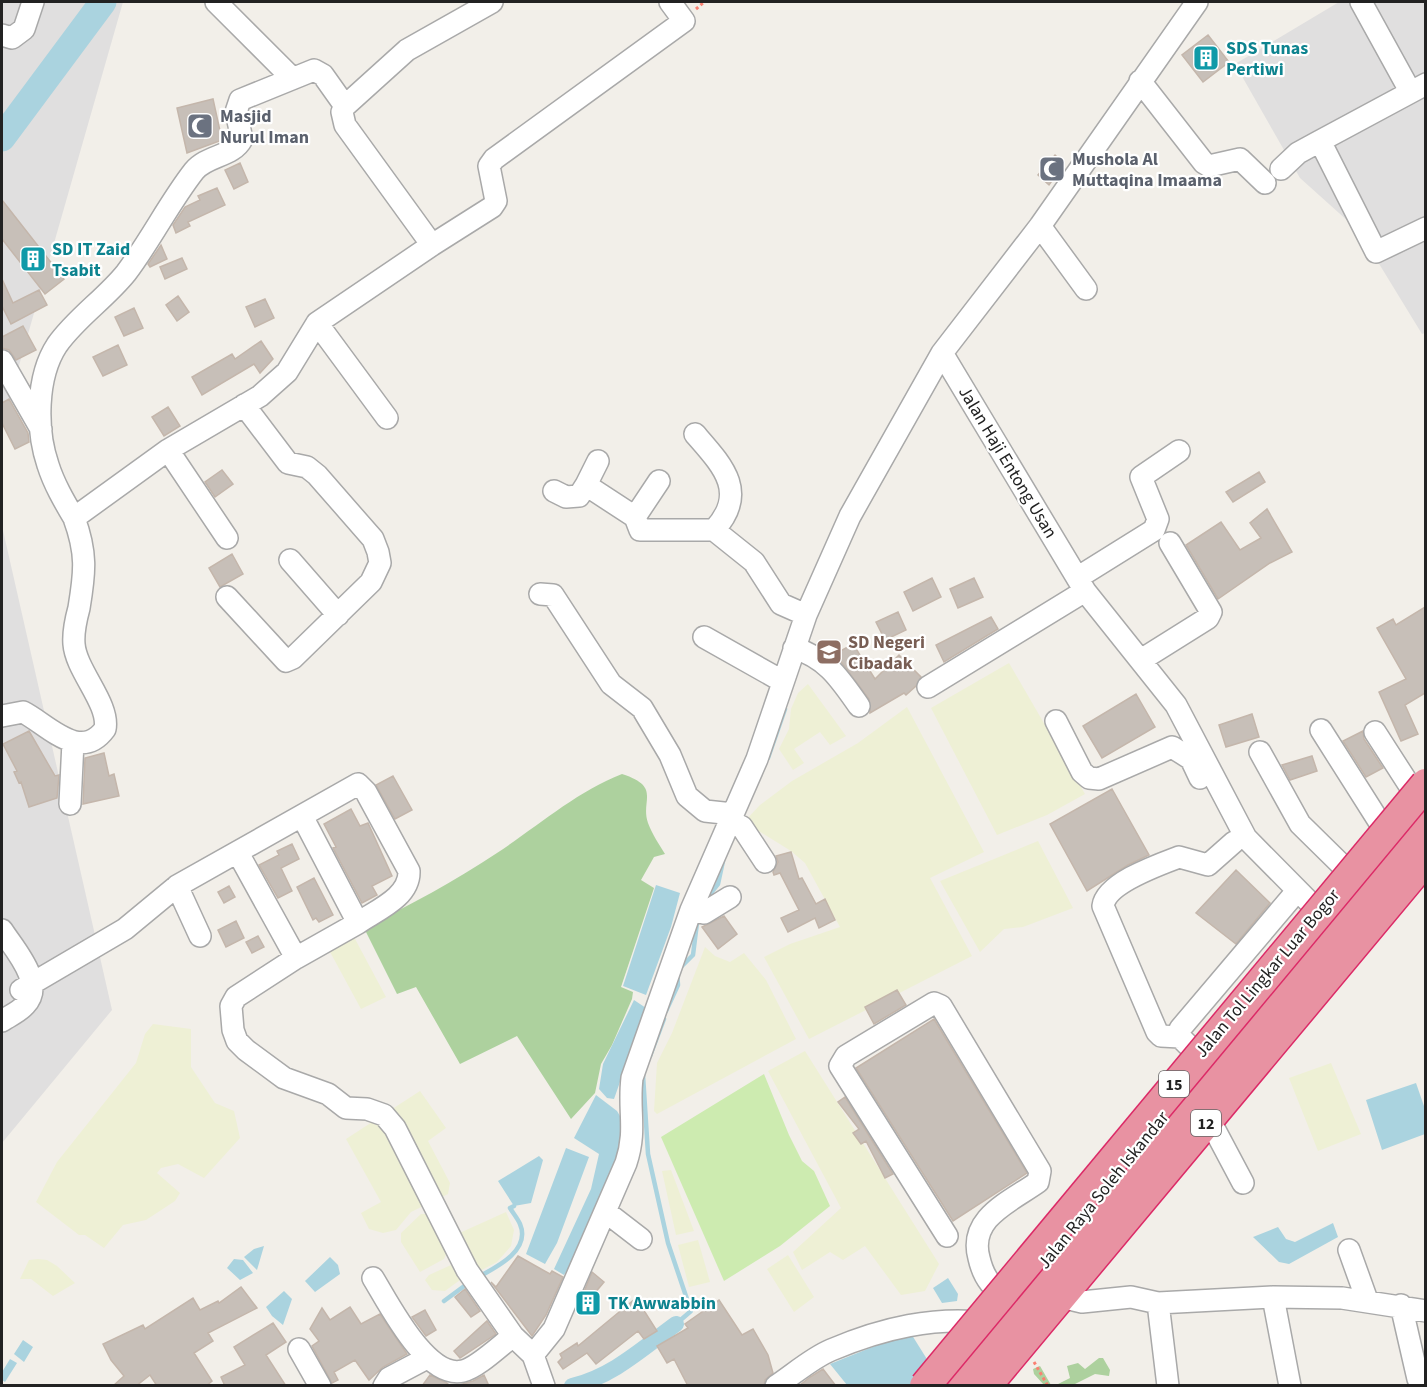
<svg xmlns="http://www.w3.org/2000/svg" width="1427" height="1387" font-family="'Source Sans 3',sans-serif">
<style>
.residential{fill:#e0dfdf}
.farmland{fill:#eef0d5}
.grass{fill:#cdebb0}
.forest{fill:#add19e}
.water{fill:#aad3df}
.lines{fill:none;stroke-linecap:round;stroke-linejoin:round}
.stream{stroke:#aad3df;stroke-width:4.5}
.canal{stroke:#aad3df;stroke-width:16}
.river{stroke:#aad3df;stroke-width:27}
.building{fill:#c7bfb8;stroke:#c4b6ab;stroke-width:1.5}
.minor-casing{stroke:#a9a9a9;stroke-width:24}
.highway-casing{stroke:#dc2a67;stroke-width:33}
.path{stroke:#fa8072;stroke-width:3;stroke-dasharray:3 3;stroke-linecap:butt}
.minor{stroke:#fff;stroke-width:21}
.highway{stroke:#e892a2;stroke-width:30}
.highway-bridge-casing{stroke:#dc2a67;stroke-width:33;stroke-linecap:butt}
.highway-bridge{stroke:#e892a2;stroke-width:30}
.labels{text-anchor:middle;stroke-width:4.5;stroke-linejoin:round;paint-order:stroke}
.shield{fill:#fff;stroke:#646464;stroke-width:1.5}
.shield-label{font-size:16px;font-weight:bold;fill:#222}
.culture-label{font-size:18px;font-weight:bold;fill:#0d838f;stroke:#fff;text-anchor:start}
.worship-label{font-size:18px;font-weight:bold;fill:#5b616d;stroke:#fff;text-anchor:start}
.street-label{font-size:18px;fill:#222;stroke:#fff}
.education-label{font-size:18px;font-weight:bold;fill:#785e54;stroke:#fff;text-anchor:start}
</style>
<rect width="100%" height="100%" fill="#f2efe9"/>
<path class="residential" d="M2 2H123L2 425Z
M1339 2H1425V333L1422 334 1359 231 1300 178 1235 64Z
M2 526 112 1010 2 1143Z"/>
<path class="farmland" d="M1009 663 1085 794 1047 815 997 835 931 708Z
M808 684 846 736 830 745 820 732 794 749 804 763 793 770 779 749 789 729 791 709 798 693Z
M907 707 984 852 930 878 972 956 809 1039 764 957 790 944 840 927 805 863 791 851 744 822 760 805 792 781 858 743Z
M1038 841 1073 908 1023 927 1004 929 980 952 940 881Z
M354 937 386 997 361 1009 329 950Z
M705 947 715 956 730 962 744 953 766 980 796 1039 657 1114 654 1111 657 1063 672 1033Z
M153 1024 191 1029V1067L215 1103 234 1111 240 1138 204 1178 178 1164 161 1168 157 1173 180 1193 175 1201 146 1220 123 1225 104 1248 85 1235H79L36 1202 57 1162 136 1063 145 1034Z
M805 1051 939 1264 925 1291 901 1295 865 1246 843 1260 830 1252 802 1270 793 1252 841 1208 768 1071Z
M1331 1063 1361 1134 1318 1151 1289 1078Z
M420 1091 446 1128 428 1141 450 1183 448 1194 411 1212 396 1230 383 1233 369 1229 361 1213 381 1202 346 1139Z
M671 1170 694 1231 676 1235 662 1171Z
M506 1212 514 1230 511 1246 497 1262 474 1274 453 1236Z
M421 1214H427L447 1252 444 1259 420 1272 401 1242V1233Z
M698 1240 710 1282 689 1287 678 1245Z
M788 1255 814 1297 794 1312 767 1269Z
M38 1259 47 1260 57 1266 75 1283 53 1296 31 1279H20L29 1260Z
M451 1265 460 1280 445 1291 432 1290 425 1280 429 1275Z"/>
<path class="grass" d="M764 1074 789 1135 802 1161 814 1171 830 1206 780 1246 724 1281 661 1137Z"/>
<path class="forest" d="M622 774C662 787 640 800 648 823 652 834 659 844 665 854L654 857 641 880 654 888 621 987 633 992 632 999 612 1045 601 1064 595 1093 571 1119 517 1036 460 1064 416 987 397 994 364 928C410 905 455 881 497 853 538 826 576 792 622 774Z
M1099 1358H1103L1110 1370 1109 1376 1095 1374 1073 1385H1056L1070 1378 1067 1366 1078 1363 1085 1369Z
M1040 1366 1051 1385H1044L1034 1374 1033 1369Z"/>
<path class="water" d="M656 885 680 893 671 927 646 995 623 986Z
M634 1000 646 1008 614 1099 607 1098 599 1089 603 1064Z
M1416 1083 1425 1109V1134L1382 1150 1366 1100Z
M596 1095 617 1111 623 1121 620 1129 624 1143 583 1246 564 1275 554 1269 591 1189 599 1154 574 1138Z
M566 1148 589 1157 557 1243 545 1264 526 1254Z
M539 1156 543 1160 531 1203 514 1206 498 1181Z
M1333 1223 1338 1237 1289 1264 1279 1262 1253 1237 1278 1227 1286 1239 1295 1242Z
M264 1246 257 1270 244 1257 254 1249Z
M330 1257 338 1265 340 1274 315 1292 305 1281Z
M234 1259 243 1260 253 1273 240 1280 227 1268Z
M948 1278 958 1294 957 1301 942 1303 933 1288Z
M284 1291 292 1299 283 1325 272 1316 266 1307Z
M910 1332 930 1364 911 1386 847 1385 830 1364Z
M23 1340 33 1347 24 1362 14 1354Z
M10 1359 17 1363 5 1382 2 1380V1372Z"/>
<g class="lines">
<path class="stream" d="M768 758 785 709
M706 899 718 884 723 861
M666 1011 678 985 677 971 693 955 697 923
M650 1056 664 1019
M643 1075 648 1154 668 1243 691 1311 676 1324
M480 1276C497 1267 531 1250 520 1224 518 1219 513 1213 510 1208L514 1206
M444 1301 467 1284"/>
<path class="canal" d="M572 1386C612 1377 643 1348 676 1324"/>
<path class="river" d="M2 138 103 2"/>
</g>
<path class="building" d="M1208 35 1229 62 1203 82 1182 55Z
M213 99 222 140 187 153 177 108Z
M1055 155 1064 164 1049 185 1038 175Z
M240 163 248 182 234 189 225 170Z
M217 188 225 205 188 222 190 226 176 233 173 225 185 207 200 200 198 196Z
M2 200 64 279 45 294 2 239Z
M161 245 167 259 150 267 148 264Z
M182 258 187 269 165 279 160 267Z
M2 279 13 303 39 290 47 305 11 324 2 306Z
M178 296 189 312 177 321 166 305Z
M265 299 274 318 255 327 246 307Z
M134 308 143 328 124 336 115 317Z
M23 326 36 350 16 360 9 350 2 348V337Z
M261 341 273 359 260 373 254 364 202 395 192 377 232 354 235 359Z
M118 345 127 365 103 376 93 357Z
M9 399 28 433 29 442 15 449 2 423V403Z
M168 407 180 426 164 436 152 417Z
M222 470 233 484 215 497 205 482Z
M1259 472 1265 482 1233 502 1226 492Z
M1267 509 1292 552 1270 563 1218 599 1186 545 1221 522 1240 550 1261 538 1250 523Z
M232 554 243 574 220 587 209 568Z
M932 578 941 597 913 611 904 592Z
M974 578 983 597 958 608 950 589Z
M1425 607V693L1405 705 1418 734 1401 741 1379 692 1406 679 1377 628 1393 619 1396 625Z
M898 612 906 630 885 640 876 622Z
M991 617 998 629 944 662 936 645Z
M853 644 875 679 899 655 921 677 916 686 906 695 904 693 870 713 869 699 835 654Z
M1136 694 1155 727 1102 758 1083 726Z
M1252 714 1259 737 1226 747 1219 725Z
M29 731 55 776 59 775 57 798 29 807 21 782 19 783 14 772 17 771 3 744Z
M1363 731 1364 739 1383 768 1366 777 1343 741Z
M104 753 109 776 114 774 119 796 83 804 85 758Z
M1312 756 1317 771 1290 780 1282 765Z
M393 776 412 810 395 819 376 785Z
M1112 789 1149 855 1128 865 1087 891 1050 824Z
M351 809 360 826 368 823 392 876 372 886 377 895 362 903 333 848 336 847 324 824Z
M292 844 299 859 281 868 292 891 278 898 259 865 279 855 277 851Z
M791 852 799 879 802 878 816 904 825 899 835 920 819 928 815 918 788 932 781 918 799 910 780 873 774 875 773 872 778 862 776 856Z
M1236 870 1270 903 1236 944 1196 913Z
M314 878 333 915 319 922 316 918 313 920 297 887Z
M229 886 235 897 224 903 218 892Z
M724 916 737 934 718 949 702 927Z
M236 921 244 938 226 947 218 930Z
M258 936 264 947 252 953 246 942Z
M897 990 906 1005 874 1024 865 1007Z
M934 1019 1027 1173 953 1221 856 1068Z
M845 1097 893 1174 885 1178 866 1141 861 1144 853 1133 859 1129 838 1102Z
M518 1256 550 1274 552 1271 563 1277 546 1315 532 1336 491 1282 496 1287Z
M592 1272 604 1282 584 1306 580 1302Z
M241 1287 257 1308 208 1333 213 1341 194 1353 212 1381 206 1386H157L150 1375 136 1386H113L124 1376 111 1360 103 1344 143 1325 145 1329 193 1298 200 1310 218 1301 219 1303Z
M465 1289 480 1311 471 1317 455 1297Z
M636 1298 657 1331 644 1339 638 1331 596 1364 587 1353 563 1369 558 1362 562 1358 560 1354 577 1343 578 1346Z
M719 1300 742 1335 753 1329 768 1355 773 1373 765 1380 764 1386H688L674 1359 667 1363 657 1346 688 1328 685 1324Z
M350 1307 361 1324 380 1314 407 1354 383 1367 369 1380 355 1360 334 1372 338 1380 332 1383 312 1346 319 1341 310 1329 322 1308 330 1320Z
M425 1310 436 1330 426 1336 412 1317Z
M487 1321 496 1334 460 1358 454 1351Z
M273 1323 286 1342 266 1355 286 1386H225L221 1377 245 1365 234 1347Z
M823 1369 836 1386H799L810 1377Z
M430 1375 447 1383 450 1386H422Z
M484 1375 489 1386H456L473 1381Z"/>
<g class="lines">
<defs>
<path id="minor" d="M216 2 292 78
M1361 2 1410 91
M2 35 12 38 24 29 33 2
M1140 81 1204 163 1209 166 1240 159 1265 183
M1426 84 1320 141 1376 252 1426 228
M1281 169 1298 153 1320 141
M1040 226 1086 289
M432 245 492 207 496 201 489 166 494 159 684 21 670 2
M317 323 387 418
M942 353 1085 591 1176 705 1246 838 1327 920
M2 361 41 429
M168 450 227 538
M659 481 635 517 640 530H714C749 492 722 465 695 434
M586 485 598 461
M554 491 566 497 579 496 586 485 635 517
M74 518C64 501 54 484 48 465 36 430 36 377 57 345 76 318 105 299 126 273 151 240 169 203 194 171 207 155 233 157 242 139L236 112 240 100 314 70 323 75 345 106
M714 530 754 562 781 604 806 615
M290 560 338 615
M1077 578 1154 530 1158 519 1141 477 1179 451
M540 594 553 595 611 684 642 708 670 755 687 796 705 811 733 814
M227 597 286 661 293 658 371 582 380 563 378 552 373 539 317 475 307 467 288 463 244 405
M704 637 782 681
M794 648C827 658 840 679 859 706
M1141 660 1208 618 1211 612 1170 543
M928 687 1085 591
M2 716 23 712C47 724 80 763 105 729 110 704 76 671 74 644 73 632 76 619 79 608 85 572 87 553 74 518L168 450 260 396 287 372 317 323 432 245 345 125 342 112 345 106 407 50 492 2
M1056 721 1082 772 1089 778 1099 779 1172 747 1191 759 1200 778
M1321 730 1392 842
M1375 732 1422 805
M1260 752 1300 824 1359 882
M70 804 73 742
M302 816 358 923 296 958 236 997 231 1006 233 1030 237 1041 246 1050 284 1078 328 1094 346 1108 367 1109 384 1115 395 1128 467 1270 513 1336 533 1355 544 1386
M730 821 742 827 765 862
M238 853 296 958
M177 886 200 936
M691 910 704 913 730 897
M2 930C14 949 46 983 25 1005 19 1012 9 1016 2 1021
M21 990 125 929 177 886 358 784 366 792 409 871C410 897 377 910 358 923
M1180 1037 1161 1036 1157 1032 1103 906C1106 883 1158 865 1179 857L1208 865 1234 842
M1188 1045 1180 1037V1029L1291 898
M1209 1119 1243 1183
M606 1212 641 1239
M947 1236 840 1066 846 1056 934 1003 941 1006 1040 1171 1038 1182C1010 1202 968 1218 979 1258 984 1280 993 1288 1011 1301
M1349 1250 1367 1300
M373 1278C389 1304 427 1380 463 1371 477 1368 501 1345 513 1336
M1061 1297 1082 1302 1131 1297 1158 1303 1273 1297 1342 1298 1426 1311
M1273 1297 1290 1386
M1158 1303 1168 1386
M1401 1305 1418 1379
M299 1349 320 1386
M533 1355 554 1329 626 1163C637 1130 628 1111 632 1078L691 910 757 759 806 615 850 516 942 353 1040 226 1197 2
M384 1386 389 1378 427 1358
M776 1386C794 1374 812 1358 831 1350 883 1328 934 1316 990 1323"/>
<path id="highway" d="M956 1386 1305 965 1426 825
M986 1386 1426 859"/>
</defs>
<use href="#minor" class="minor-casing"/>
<use href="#highway" class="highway-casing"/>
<path class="path" d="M696 9 704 2
M1034 1362 1048 1386"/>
<use href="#minor" class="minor"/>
<use href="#highway" class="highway"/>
<defs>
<path id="highway-bridge" d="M925 1386 1426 784"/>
</defs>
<use href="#highway-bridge" class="highway-bridge-casing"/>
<use href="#highway-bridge" class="highway-bridge"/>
</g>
<defs>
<symbol id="building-square" viewBox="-11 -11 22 22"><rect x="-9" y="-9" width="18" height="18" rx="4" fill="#0f9aa8" stroke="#fff"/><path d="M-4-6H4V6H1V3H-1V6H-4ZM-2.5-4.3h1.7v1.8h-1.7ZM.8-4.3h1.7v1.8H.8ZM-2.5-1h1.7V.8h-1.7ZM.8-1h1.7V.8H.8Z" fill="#fff"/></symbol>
<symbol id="mosque-square" viewBox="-11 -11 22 22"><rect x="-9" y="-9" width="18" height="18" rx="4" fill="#6b7280" stroke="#fff"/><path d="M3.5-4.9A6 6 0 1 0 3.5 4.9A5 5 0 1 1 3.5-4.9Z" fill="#fff"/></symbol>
<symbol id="school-square" viewBox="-11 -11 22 22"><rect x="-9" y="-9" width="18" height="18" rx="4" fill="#8d6e63" stroke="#fff"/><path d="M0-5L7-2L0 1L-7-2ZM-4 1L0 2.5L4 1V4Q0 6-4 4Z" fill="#fff"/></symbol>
</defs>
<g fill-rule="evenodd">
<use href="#building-square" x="1191" y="43" width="30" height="30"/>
<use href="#mosque-square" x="185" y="111" width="30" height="30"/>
<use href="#mosque-square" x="1037" y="154" width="30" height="30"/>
<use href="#building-square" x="18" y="244" width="30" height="30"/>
<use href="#school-square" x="814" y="637" width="30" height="30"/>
<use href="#building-square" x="573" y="1288" width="30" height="30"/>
</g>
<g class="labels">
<g class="shield">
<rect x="1159" y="1071" width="30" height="26" rx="4.5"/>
<rect x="1191" y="1110" width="30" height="26" rx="4.5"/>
</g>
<g class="shield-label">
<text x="1174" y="1090">15</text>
<text x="1206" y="1129">12</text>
</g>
<g class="culture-label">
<text x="1226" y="54">SDS Tunas<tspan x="1226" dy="21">Pertiwi</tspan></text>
<text x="52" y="255">SD IT Zaid<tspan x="52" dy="21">Tsabit</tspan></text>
<text x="608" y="1309">TK Awwabbin</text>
</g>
<g class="worship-label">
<text x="220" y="122">Masjid<tspan x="220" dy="21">Nurul Iman</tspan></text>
<text x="1072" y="165">Mushola Al<tspan x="1072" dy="21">Muttaqina Imaama</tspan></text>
</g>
<g class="street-label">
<text transform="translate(1008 462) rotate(59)" y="6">Jalan Haji Entong Usan</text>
<text transform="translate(1267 973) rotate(-50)" y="6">Jalan Tol Lingkar Luar Bogor</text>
<text transform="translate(1103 1190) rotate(-51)" y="6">Jalan Raya Soleh Iskandar</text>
</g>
<g class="education-label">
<text x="848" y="648">SD Negeri<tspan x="848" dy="21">Cibadak</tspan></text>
</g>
</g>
<rect width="1427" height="1387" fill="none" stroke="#222222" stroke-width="6"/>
</svg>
